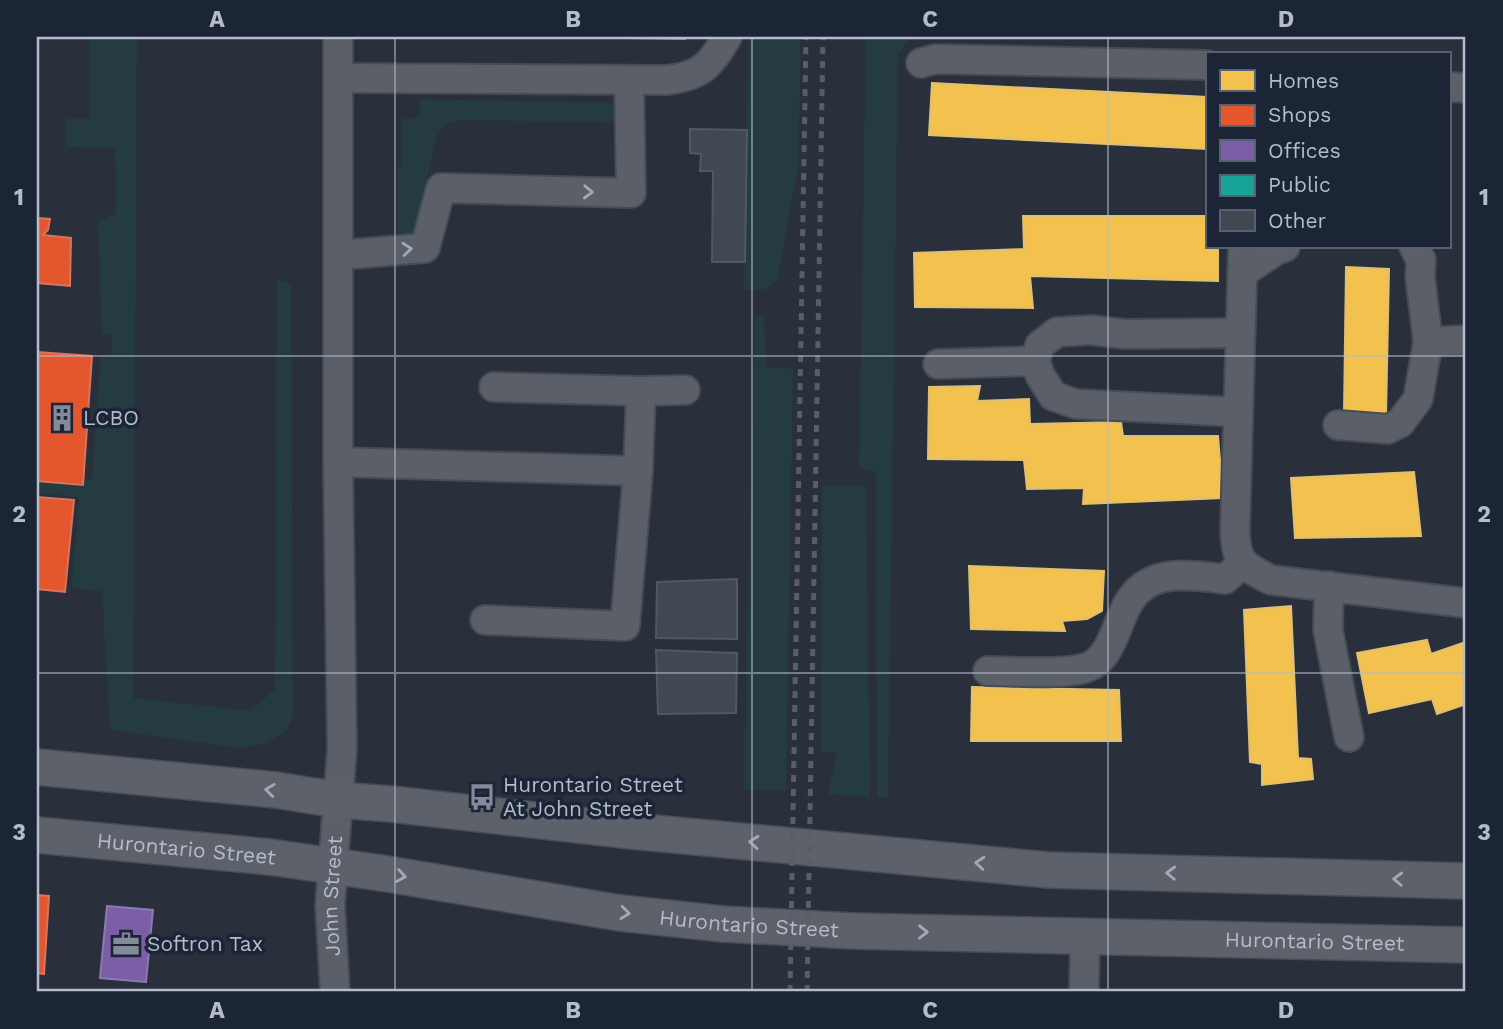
<svg xmlns="http://www.w3.org/2000/svg" width="1503" height="1029" font-family="'Work Sans',sans-serif">
<style>
.green{fill:#253b42}
.homes{fill:#f2c14e;stroke:#dfbf74;stroke-width:2}
.shops{fill:#e4572e;stroke:#d5755d;stroke-width:2}
.offices{fill:#7b5ea7;stroke:#8c7ab2;stroke-width:2}
.public{fill:#17a398;stroke:#46aaa8;stroke-width:2}
.building{fill:#424852;stroke:#515862;stroke-width:2}
.lines{fill:none;stroke-linecap:round;stroke-linejoin:round}
.minor-casing{stroke:#464b54;stroke-width:32}
.major-casing{stroke:#474d57;stroke-width:38}
.minor{stroke:#5a5f68;stroke-width:28}
.major{stroke:#5d616a;stroke-width:35}
.rail{stroke:#585d66;stroke-width:5;stroke-dasharray:7 7;stroke-linecap:butt}
.oneway{stroke:#a1a9b8}
.oneway2{stroke:#a2a9b8}
.grid{fill:none;stroke:#b3bbcc;stroke-width:2;stroke-opacity:0.55}
.labels{text-anchor:middle;stroke-width:7;stroke-linejoin:round;paint-order:stroke}
.poi-label{font-size:21px;fill:#b3bbcc;stroke:#1c2536;text-anchor:start}
.street-label{font-size:21px;fill:#b3bbcc;stroke:#1c2536}
.neatline{fill:none;stroke:#b3bbcc;stroke-width:2.5}
.grid-label{font-size:23px;text-anchor:middle;font-weight:bold;fill:#b3bbcc}
</style>
<rect width="100%" height="100%" fill="#29303b"/>
<path class="green" d="M89 37H137L133 698 252 711 275 689 277 279 291 284 293 717 287 730 266 743 240 748 110 730 102 591 72 588 79 497 37 493V476L92 479 101 355 112 354V335H102L98 220H108L109 216 116 214 115 148 66 147 65 119 90 118Z
M749 37H800L799 161 777 281 763 290 744 291Z
M866 37H911L898 54 888 797H877L876 471 859 469Z
M420 99 611 103 617 109 618 117 611 122 458 120 443 126 436 138 414 235 397 233V168L401 165V119L420 118Z
M764 314 766 367 793 369 786 791 744 789 755 317Z
M822 486H866L870 797 828 794 837 753 821 752Z"/>
<path class="homes" d="M932 83 1207 97V149L929 135Z
M1023 216H1207V247H1218V281L1030 276 1033 308 915 307 914 253 1024 249Z
M1346 267 1389 269 1386 415 1344 414Z
M980 386 977 401 1029 399 1030 424 1121 422 1123 436H1218L1223 498 1083 504 1084 488 1027 489 1024 460 928 459 929 387Z
M1414 472 1421 536 1295 538 1291 478Z
M969 566 1104 571 1102 611 1087 619 1062 621 1065 631 971 629Z
M1291 606 1298 758 1311 759 1313 779 1262 785V764L1250 762 1244 610Z
M1427 640 1431 654 1466 642V704L1437 714 1432 699 1369 713 1357 653Z
M972 687 1119 690 1121 741H971Z"/>
<path class="shops" d="M37 218 50 219 48 230 43 235 71 238 70 286 37 283Z
M37 352 92 356 83 485 37 481Z
M37 497 74 500 65 592 37 589Z
M37 895 49 896 44 974 37 973Z"/>
<path class="offices" d="M107 906 153 910 146 982 100 978Z"/>
<path class="public" d="M560 37H685V39Z"/>
<path class="building" d="M690 129 747 130 745 262H712L713 171H700L701 154 690 153Z
M737 579V639L656 638 657 582Z
M656 650 737 653 736 713 658 714Z"/>
<g class="lines">
<defs>
<g id="minor">
<path d="M921 63 936 59 1207 65"/>
<path d="M339 78 667 80C701 76 710 66 727 37"/>
<path d="M1449 87 1466 88"/>
<path d="M1243 247 1235 530C1236 562 1243 566 1271 580L1466 603"/>
<path d="M339 255 425 248 441 188 631 193 629 80"/>
<path d="M1242 273 1275 251 1285 247"/>
<path d="M1428 342 1466 340"/>
<path d="M938 364 1035 361"/>
<path d="M494 387 641 391 638 471"/>
<path d="M641 391 685 390"/>
<path d="M1238 412 1076 404 1053 396 1040 375 1035 361 1040 345 1057 332 1091 330 1124 334 1240 333"/>
<path d="M1338 425 1388 429 1400 423 1418 399 1428 342 1420 276 1421 260 1414 247"/>
<path d="M338 462 638 471 625 626 485 620"/>
<path d="M1329 586 1328 630 1349 737"/>
<path d="M988 671C1012 671 1071 676 1090 666 1102 661 1108 649 1113 638 1119 625 1123 610 1131 599 1152 568 1192 575 1225 579L1243 563"/>
<path id="s1" d="M335 992 330 905 342 749 338 462V37"/>
<path d="M1084 992 1085 935"/>
</g>
<g id="major">
<path d="M37 767 276 790 338 800 391 804 632 831 1048 870 1466 881"/>
<path id="s2" d="M37 835 270 857 388 874 620 913 723 924 854 931 1466 945"/>
</g>
</defs>
<use href="#minor" class="minor-casing"/>
<use href="#major" class="major-casing"/>
<use href="#minor" class="minor"/>
<use href="#major" class="major"/>
<path class="rail" d="M790 992 806 37
M807 992 823 37"/>
</g>
<defs><path id="oneway-chevron" d="M-2-3.5L2.5 0L-2 3.5" fill="none" stroke-width="1.6" stroke-linecap="round" stroke-linejoin="round" transform="scale(1.75)"/></defs>
<g class="oneway">
<use href="#oneway-chevron" transform="translate(588 192) rotate(2)"/>
<use href="#oneway-chevron" transform="translate(407 249) rotate(-5)"/>
</g>
<g class="oneway2">
<use href="#oneway-chevron" transform="translate(270 790) rotate(-173)"/>
<use href="#oneway-chevron" transform="translate(754 842) rotate(-175)"/>
<use href="#oneway-chevron" transform="translate(980 863) rotate(-175)"/>
<use href="#oneway-chevron" transform="translate(1171 873) rotate(-178)"/>
<use href="#oneway-chevron" transform="translate(401 876) rotate(9)"/>
<use href="#oneway-chevron" transform="translate(1398 879) rotate(-178)"/>
<use href="#oneway-chevron" transform="translate(625 913) rotate(7)"/>
<use href="#oneway-chevron" transform="translate(923 932) rotate(1)"/>
</g>
<path class="grid" d="M395 37V992M752 37V992M1108 37V992M37 356H1466M37 673H1466"/>
<defs>
<symbol id="building-bare" viewBox="-9 -9 18 18"><path d="M-4-6H4V6H1V3H-1V6H-4ZM-2.5-4.3h1.7v1.8h-1.7ZM.8-4.3h1.7v1.8H.8ZM-2.5-1h1.7V.8h-1.7ZM.8-1h1.7V.8H.8Z" fill="#838a99" stroke="#1c2536" stroke-width="2.5" paint-order="stroke"/></symbol>
<symbol id="bus-bare" viewBox="-9 -9 18 18"><path d="M-5-6H5V4H4V6H2V4H-2V6H-4V4H-5ZM-3.5-4V0h7V-4ZM-3.5 1.2v1.5H-2V1.2ZM2 1.2v1.5H3.5V1.2Z" fill="#838a99" stroke="#1c2536" stroke-width="2.5" paint-order="stroke"/></symbol>
<symbol id="office-bare" viewBox="-9 -9 18 18"><path d="M-6-3h4V-5.5h4V-3h4V5H-6ZM-1-4.5V-3h2v-1.5ZM-6 0V1H6V0Z" fill="#838a99" stroke="#1c2536" stroke-width="2.5" paint-order="stroke"/></symbol>
</defs>
<g fill-rule="evenodd">
<use href="#building-bare" x="43" y="399" width="38" height="38"/>
<use href="#bus-bare" x="463" y="778" width="38" height="38"/>
<use href="#office-bare" x="107" y="925" width="38" height="38"/>
</g>
<g class="labels">
<g class="poi-label">
<text x="83" y="425">LCBO</text>
<text x="503" y="792">Hurontario Street<tspan x="503" dy="24">At John Street</tspan></text>
<text x="147" y="951">Softron Tax</text>
</g>
<g class="street-label">
<text dy="7" stroke="none"><textPath href="#s2" startOffset="150">Hurontario Street</textPath></text>
<text dy="7" stroke="none"><textPath href="#s1" startOffset="96">John Street</textPath></text>
<text dy="7" stroke="none"><textPath href="#s2" startOffset="718">Hurontario Street</textPath></text>
<text dy="7" stroke="none"><textPath href="#s2" startOffset="1284">Hurontario Street</textPath></text>
</g>
</g>
<rect width="1503" height="1029" fill="none" stroke="#1c2536" stroke-width="77"/>
<rect x="1206" y="52" width="245" height="196" fill="#1c2536" stroke="#586172" stroke-width="2"/>
<rect x="1220" y="70" width="35" height="21" fill="#f2c14e" stroke="#586172" stroke-width="2"/>
<text x="1268" y="88" font-size="21" fill="#b3bbcc">Homes</text>
<rect x="1220" y="105" width="35" height="21" fill="#e4572e" stroke="#586172" stroke-width="2"/>
<text x="1268" y="122" font-size="21" fill="#b3bbcc">Shops</text>
<rect x="1220" y="140" width="35" height="21" fill="#7b5ea7" stroke="#586172" stroke-width="2"/>
<text x="1268" y="158" font-size="21" fill="#b3bbcc">Offices</text>
<rect x="1220" y="175" width="35" height="21" fill="#17a398" stroke="#586172" stroke-width="2"/>
<text x="1268" y="192" font-size="21" fill="#b3bbcc">Public</text>
<rect x="1220" y="210" width="35" height="21" fill="#424852" stroke="#586172" stroke-width="2"/>
<text x="1268" y="228" font-size="21" fill="#b3bbcc">Other</text>
<rect x="38" y="38" width="1426" height="952" class="neatline"/>
<g class="grid-label">
<text x="217" y="27">A</text>
<text x="573" y="27">B</text>
<text x="930" y="27">C</text>
<text x="1286" y="27">D</text>
<text x="19" y="205">1</text>
<text x="1484" y="205">1</text>
<text x="19" y="522">2</text>
<text x="1484" y="522">2</text>
<text x="19" y="840">3</text>
<text x="1484" y="840">3</text>
<text x="217" y="1018">A</text>
<text x="573" y="1018">B</text>
<text x="930" y="1018">C</text>
<text x="1286" y="1018">D</text>
</g>
</svg>
